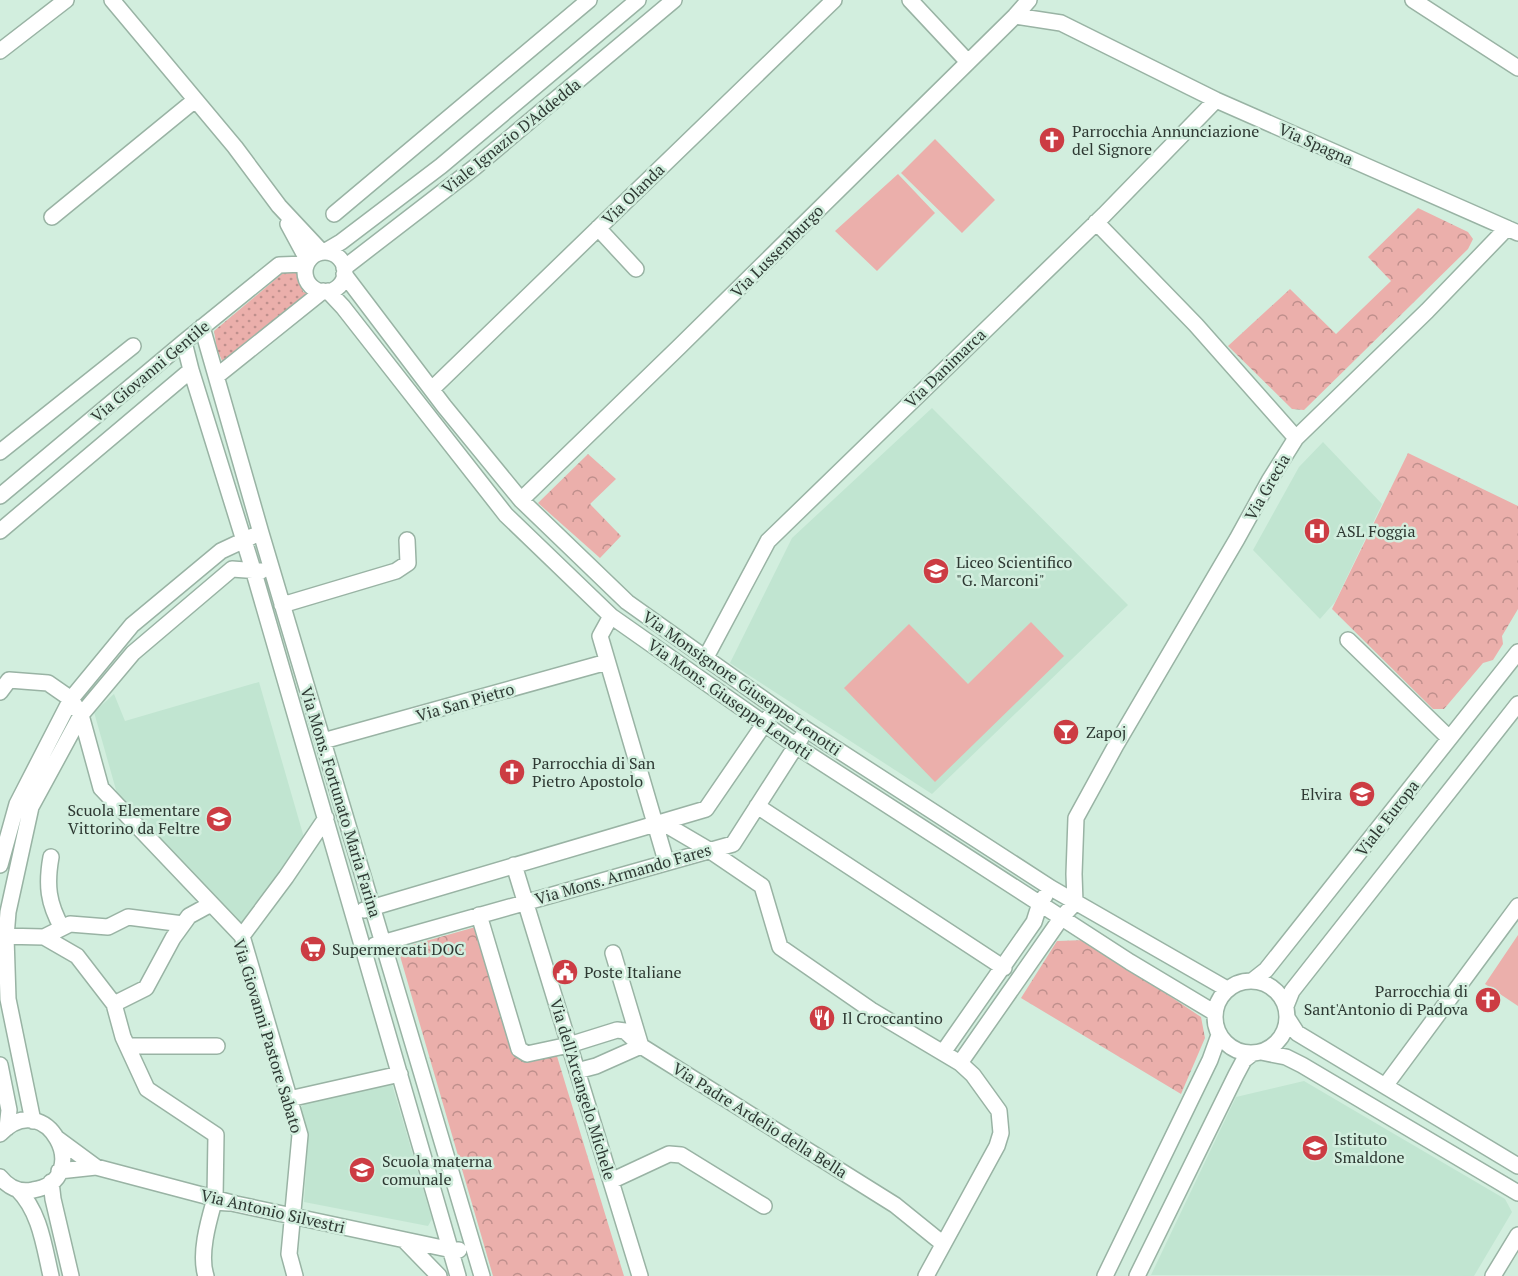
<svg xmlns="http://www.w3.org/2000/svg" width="1518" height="1276" font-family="'PT Serif',serif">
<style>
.built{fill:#c1e5d1}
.grass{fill:url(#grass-dots)}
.park{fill:url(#park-crowns)}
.garden{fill:#ebafab}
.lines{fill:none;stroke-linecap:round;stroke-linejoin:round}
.minor-casing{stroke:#99b3a4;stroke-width:18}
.minor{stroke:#fff;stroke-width:15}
.labels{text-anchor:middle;stroke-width:5;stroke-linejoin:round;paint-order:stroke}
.poi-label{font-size:16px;fill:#2e3933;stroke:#d2eede;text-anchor:start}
.street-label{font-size:16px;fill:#2e3933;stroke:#d2eede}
</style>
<defs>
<pattern id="grass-dots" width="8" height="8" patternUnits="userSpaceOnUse" patternTransform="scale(1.5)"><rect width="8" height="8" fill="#ebafab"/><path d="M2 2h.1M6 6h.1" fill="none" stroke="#bf8f8c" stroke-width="1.8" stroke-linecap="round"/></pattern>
<pattern id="park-crowns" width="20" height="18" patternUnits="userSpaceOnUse" patternTransform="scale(1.5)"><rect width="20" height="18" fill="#ebafab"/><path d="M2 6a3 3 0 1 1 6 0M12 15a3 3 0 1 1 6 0" fill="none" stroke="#bf8f8c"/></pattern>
</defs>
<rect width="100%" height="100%" fill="#d2eede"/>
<path class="built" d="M932 408 1128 605 932 794 730 663 792 538Z
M1323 442 1382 504 1335 602 1320 619 1253 550 1299 467Z
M259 682 305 841 241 925 118 797 94 712 114 694 125 721Z
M391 1081 432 1219 428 1226 304 1202 308 1138 300 1108 306 1103Z
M1304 1081 1505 1199 1512 1212 1474 1276 1151 1275 1236 1097Z"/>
<path class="grass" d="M297 269 303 292 313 294 223 363 217 349 214 331 283 273Z"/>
<path class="park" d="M1418 208 1468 232 1473 239 1468 249 1304 410 1292 409 1228 346 1290 289 1336 334 1391 281 1368 257Z
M1408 453 1518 506V609L1502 636 1503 644 1493 660 1483 663 1444 709H1433L1332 609Z
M588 454 616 479 590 504 621 536 600 558 538 503Z
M479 926 516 1058 556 1053 624 1276H493L398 949Z
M1086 940 1201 1017 1205 1038 1181 1094 1021 998 1057 941Z"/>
<path class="garden" d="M935 139 995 200 962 233 901 173Z
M898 174 935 213 877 271 835 231Z
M1031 622 1064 656 935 782 844 688 909 624 968 684Z
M1518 935V1006L1485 984Z"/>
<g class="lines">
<defs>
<path id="minor" d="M112 0 235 147 279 206 322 252
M910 0 968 62
M1413 0 1518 68
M1015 16 1061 23 1216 100 1518 233
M0 51 66 0
M334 214 589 0
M52 217 195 100
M1096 222 1196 325 1296 438
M288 224 308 261
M598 228 636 269
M324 252 341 242 441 166 638 0
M305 272a20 20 0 1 1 40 0a20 20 0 1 1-40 0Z
M344 268 475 167 674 0
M344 274 444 406 521 500 627 602 807 730 1051 888 1227 989
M328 291 343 307 506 515 611 616 796 746 1130 962 1215 1013
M202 327 261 533 482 1276
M184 342 191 370 255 576 458 1276
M217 376 323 291
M432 389 834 0
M0 452 133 346
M0 496 184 342 279 265 306 264
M521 500 679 347 1015 16 1029 0
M0 531 191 370
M282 605 396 571 408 563 407 540
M611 616 600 636 666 861
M1348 640 1449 738
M705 659 768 541 1104 215 1216 100
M0 692 9 680 48 683 71 699 81 715 101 788 242 936 300 1135 289 1254 295 1276
M323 741 607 662
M757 806 1004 968
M663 823 709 850 762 886 780 947 871 1010 960 1063 973 1075 999 1111 1001 1133 997 1146 926 1276
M51 857C46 885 48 903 62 928
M0 865 17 804 71 699 132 625 221 551 253 536
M514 865 640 1276
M211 904 189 916 173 938 146 988 114 1004 123 1037 147 1089 216 1135 215 1198
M364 910 706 809 769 717
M479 915 519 1049 527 1054 569 1045 617 1030 625 1031 641 1046 895 1205 942 1243
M0 936 44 937 77 956 114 1004
M242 936 286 877 326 818
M44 937 70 924 108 927 128 917 183 924
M375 945 733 844 801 738
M613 953 640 1043
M1215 1017a36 36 0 1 1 72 0a36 36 0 1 1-72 0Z
M1252 981 1266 970 1518 652
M1286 1006 1292 991 1518 704
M1288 1019 1297 1033 1518 1166
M127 1046H217
M944 1051 1034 922 1040 903 1045 896
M1261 1052 1286 1057 1302 1065 1518 1193
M960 1063 1062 917 1075 903 1074 874 1076 818 1116 745 1237 539 1269 481 1296 438 1427 311 1507 228
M0 1065 9 1110 7 1128
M577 1071 596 1066 641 1046
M1385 1086 1518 906
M289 1099 400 1074
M33 1121 8 999 6 937 8 912 31 807 81 715 133 653 232 569 261 571
M0 1134C46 1084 96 1180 33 1190 20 1193 8 1187 0 1177
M58 1139 96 1167 236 1204 452 1250H459
M59 1171 96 1167
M611 1181 669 1154 681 1155 764 1206
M51 1182 53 1199 71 1276
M18 1190C40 1212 44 1246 51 1276
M404 1240 439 1276
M206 1276C199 1255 208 1223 214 1202L229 1203
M1105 1276 1210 1060 1219 1035
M1137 1276 1236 1075 1244 1060 1253 1053
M1493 1276 1518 1235"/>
</defs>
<use href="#minor" class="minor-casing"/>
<use href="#minor" class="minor"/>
</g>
<defs>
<symbol id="church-disc" viewBox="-11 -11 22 22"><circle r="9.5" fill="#cc3c43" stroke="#d2eede"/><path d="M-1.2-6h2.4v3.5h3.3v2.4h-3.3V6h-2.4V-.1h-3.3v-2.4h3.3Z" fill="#fff"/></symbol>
<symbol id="hospital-disc" viewBox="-11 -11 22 22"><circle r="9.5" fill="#cc3c43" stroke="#d2eede"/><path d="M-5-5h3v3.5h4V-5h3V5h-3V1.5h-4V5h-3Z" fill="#fff"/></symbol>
<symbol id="school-disc" viewBox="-11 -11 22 22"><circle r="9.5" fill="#cc3c43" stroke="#d2eede"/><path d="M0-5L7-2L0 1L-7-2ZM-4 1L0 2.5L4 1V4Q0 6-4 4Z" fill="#fff"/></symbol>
<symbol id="bar-disc" viewBox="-11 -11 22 22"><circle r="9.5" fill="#cc3c43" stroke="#d2eede"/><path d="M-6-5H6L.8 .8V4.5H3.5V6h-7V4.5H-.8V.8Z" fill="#fff"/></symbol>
<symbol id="supermarket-disc" viewBox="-11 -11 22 22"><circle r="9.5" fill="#cc3c43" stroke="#d2eede"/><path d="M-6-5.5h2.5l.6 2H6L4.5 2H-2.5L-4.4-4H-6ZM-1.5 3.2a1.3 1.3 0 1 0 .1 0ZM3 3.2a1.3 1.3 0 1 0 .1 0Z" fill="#fff"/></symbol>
<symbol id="civic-disc" viewBox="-11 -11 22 22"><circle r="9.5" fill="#cc3c43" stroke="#d2eede"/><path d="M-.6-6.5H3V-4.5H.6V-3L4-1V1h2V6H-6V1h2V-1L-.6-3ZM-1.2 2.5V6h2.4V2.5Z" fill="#fff"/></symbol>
<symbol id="restaurant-disc" viewBox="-11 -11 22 22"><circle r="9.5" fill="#cc3c43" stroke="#d2eede"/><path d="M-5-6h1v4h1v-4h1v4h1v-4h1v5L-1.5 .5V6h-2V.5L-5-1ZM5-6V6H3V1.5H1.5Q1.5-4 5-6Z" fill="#fff"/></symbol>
</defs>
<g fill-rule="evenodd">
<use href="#church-disc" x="1037" y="125" width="30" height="30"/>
<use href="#hospital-disc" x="1302" y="516" width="30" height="30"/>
<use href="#school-disc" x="921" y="556" width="30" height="30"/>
<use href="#bar-disc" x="1051" y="717" width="30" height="30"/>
<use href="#church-disc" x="497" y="757" width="30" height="30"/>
<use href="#school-disc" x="1347" y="779" width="30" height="30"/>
<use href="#school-disc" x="204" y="804" width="30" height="30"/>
<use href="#supermarket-disc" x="298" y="934" width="30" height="30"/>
<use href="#civic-disc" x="550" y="957" width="30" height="30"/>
<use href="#church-disc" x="1473" y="985" width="30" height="30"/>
<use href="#restaurant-disc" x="807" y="1003" width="30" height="30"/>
<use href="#school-disc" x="1300" y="1133" width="30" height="30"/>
<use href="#school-disc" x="347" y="1155" width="30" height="30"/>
</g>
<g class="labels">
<g class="poi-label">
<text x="1072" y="137">Parrocchia Annunciazione<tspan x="1072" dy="18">del Signore</tspan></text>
<text x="1336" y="537">ASL Foggia</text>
<text x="956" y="568">Liceo Scientifico<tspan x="956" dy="18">"G. Marconi"</tspan></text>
<text x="1086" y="738">Zapoj</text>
<text x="532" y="769">Parrocchia di San<tspan x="532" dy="18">Pietro Apostolo</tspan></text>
<text x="1342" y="800" text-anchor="end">Elvira</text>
<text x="200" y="816" text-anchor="end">Scuola Elementare<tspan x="200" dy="18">Vittorino da Feltre</tspan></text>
<text x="332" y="955">Supermercati DOC</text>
<text x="584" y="978">Poste Italiane</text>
<text x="1468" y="997" text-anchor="end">Parrocchia di<tspan x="1468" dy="18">Sant'Antonio di Padova</tspan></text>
<text x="842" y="1024">Il Croccantino</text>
<text x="1334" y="1145">Istituto<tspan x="1334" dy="18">Smaldone</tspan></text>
<text x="382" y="1167">Scuola materna<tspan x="382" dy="18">comunale</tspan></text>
</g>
<g class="street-label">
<text transform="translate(511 136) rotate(-39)" y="6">Viale Ignazio D'Addedda</text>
<text transform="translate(1316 144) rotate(24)" y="6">Via Spagna</text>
<text transform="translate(633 194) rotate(-44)" y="6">Via Olanda</text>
<text transform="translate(777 251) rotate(-45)" y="6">Via Lussemburgo</text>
<text transform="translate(945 368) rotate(-44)" y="6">Via Danimarca</text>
<text transform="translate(150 371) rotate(-40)" y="6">Via Giovanni Gentile</text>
<text transform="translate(1267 487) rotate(-60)" y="6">Via Grecia</text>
<text transform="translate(742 683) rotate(35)" y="6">Via Monsignore Giuseppe Lenotti</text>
<text transform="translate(730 699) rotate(35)" y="6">Via Mons. Giuseppe Lenotti</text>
<text transform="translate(465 702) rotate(-16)" y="6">Via San Pietro</text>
<text transform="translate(341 802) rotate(73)" y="6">Via Mons. Fortunato Maria Farina</text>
<text transform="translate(1387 818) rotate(-52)" y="6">Viale Europa</text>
<text transform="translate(623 874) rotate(-16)" y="6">Via Mons. Armando Fares</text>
<text transform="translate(268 1036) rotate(73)" y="6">Via Giovanni Pastore Sabato</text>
<text transform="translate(583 1089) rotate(73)" y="6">Via dell'Arcangelo Michele</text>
<text transform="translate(760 1120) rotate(32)" y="6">Via Padre Ardelio della Bella</text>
<text transform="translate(273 1211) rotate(13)" y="6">Via Antonio Silvestri</text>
</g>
</g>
</svg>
